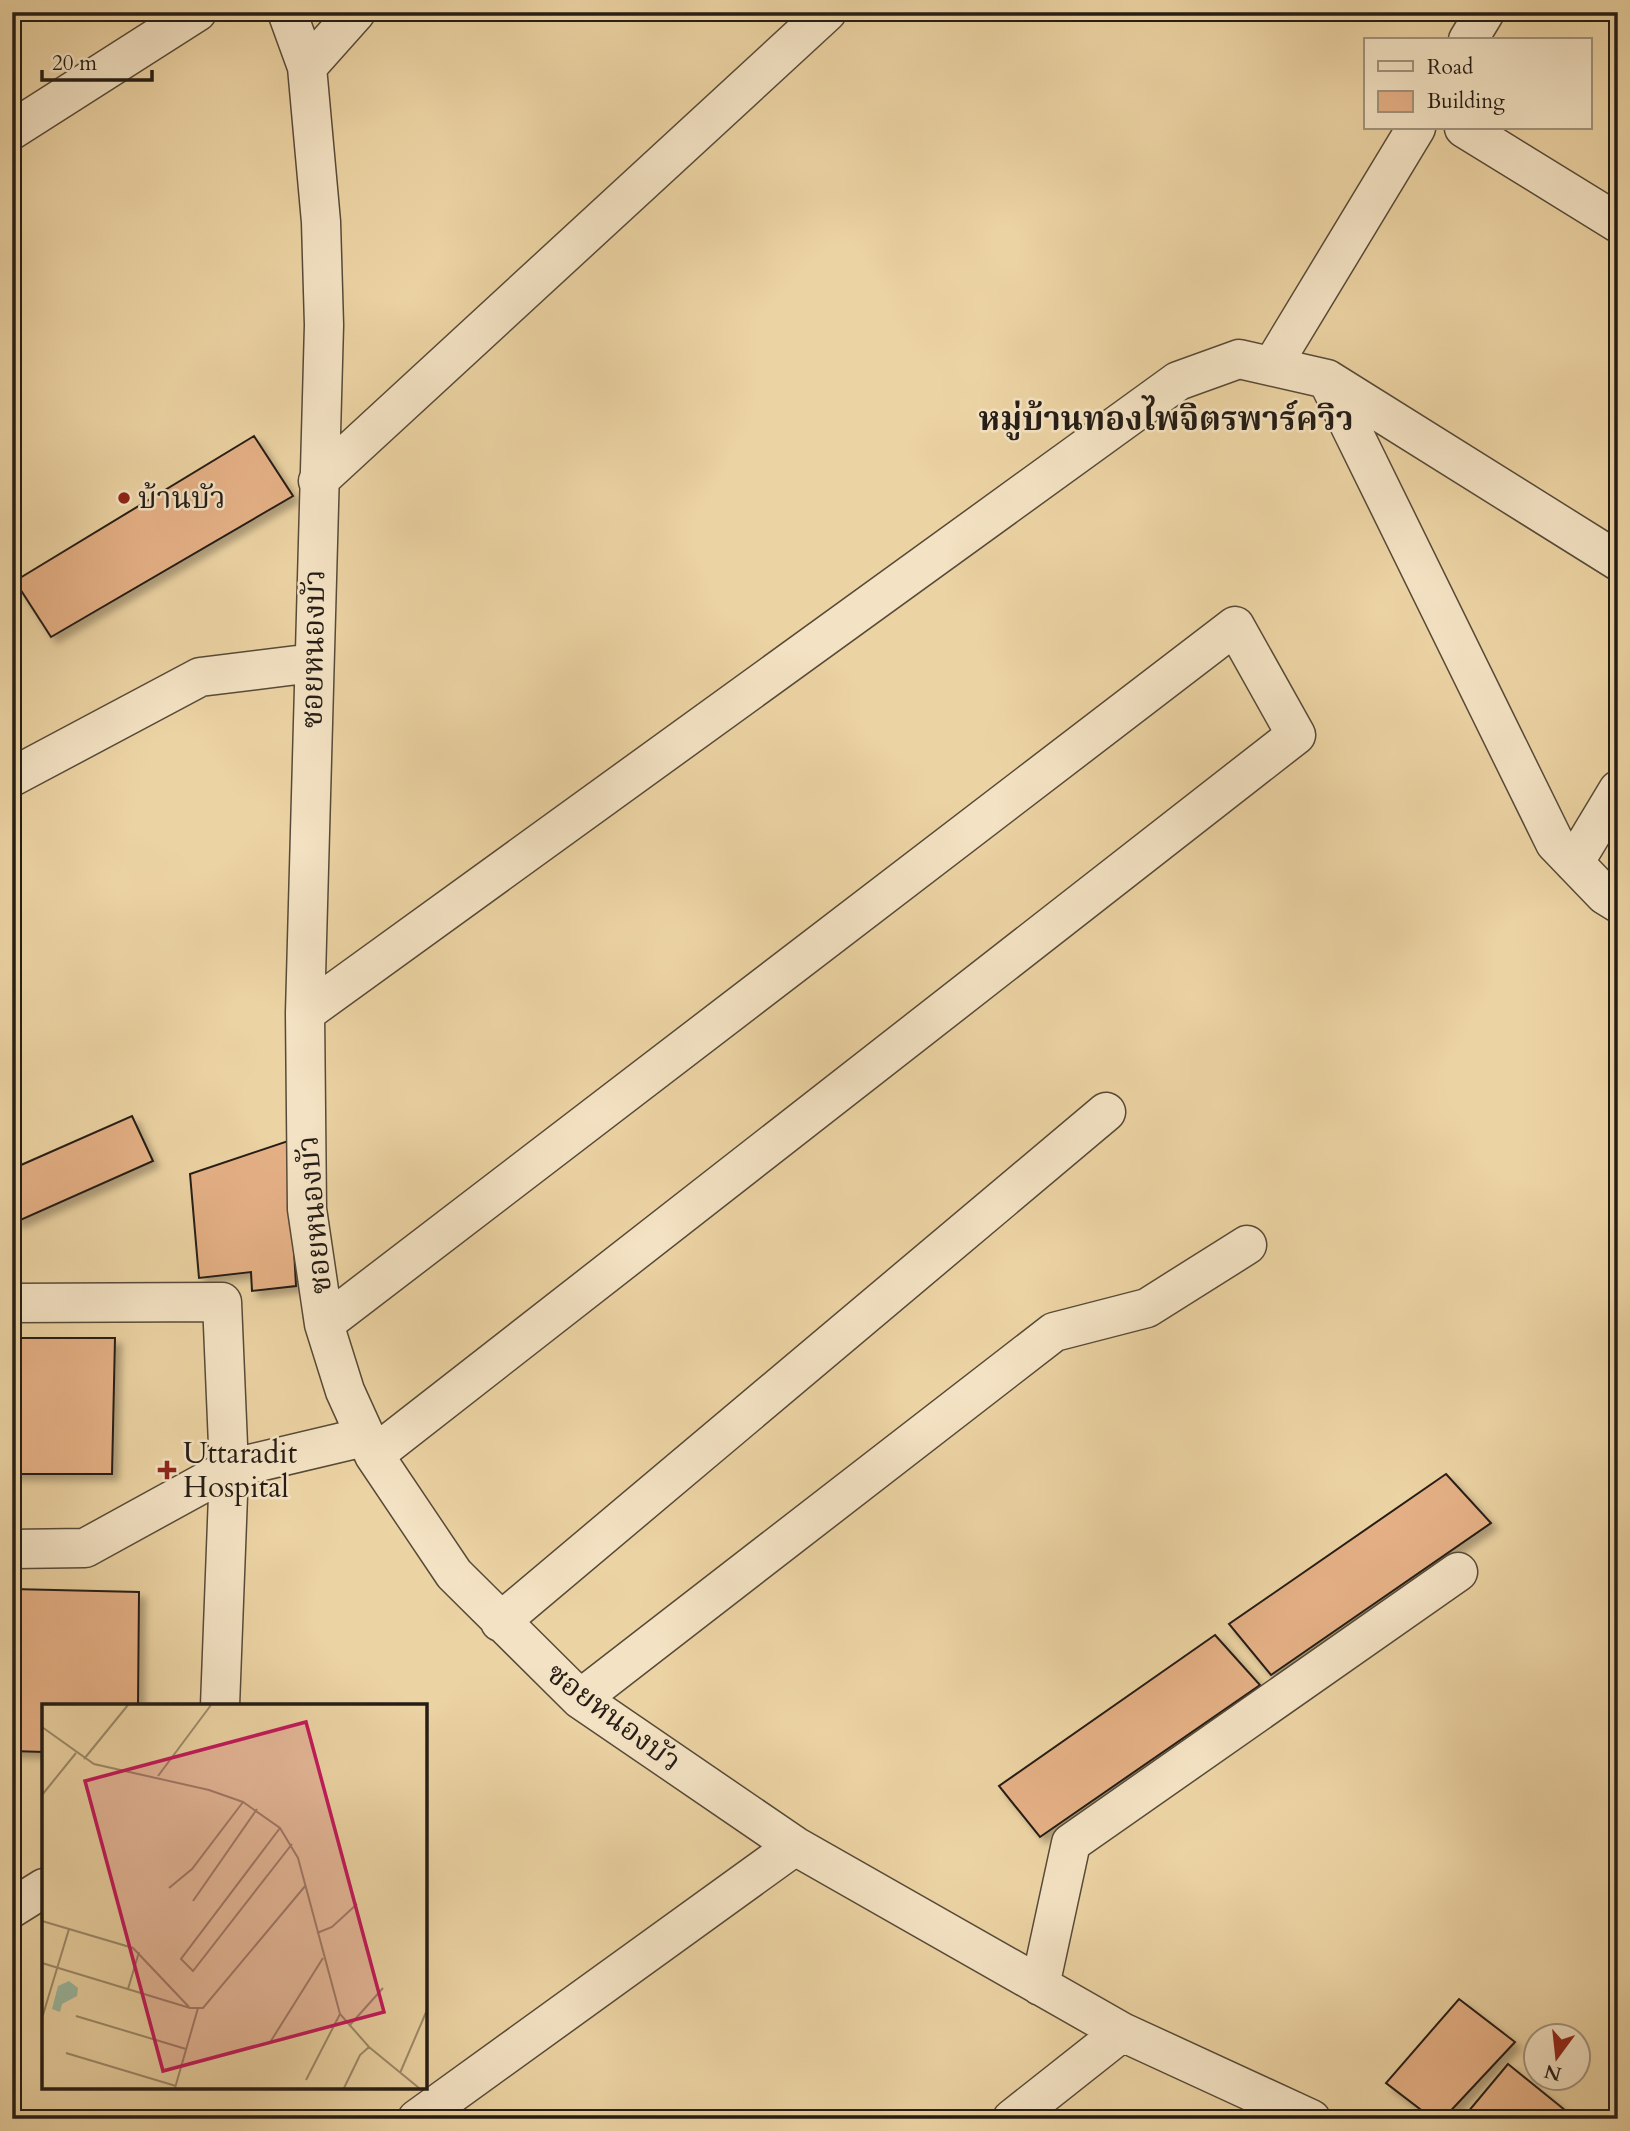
<svg xmlns="http://www.w3.org/2000/svg" width="1630" height="2131" font-family="Cardo,'Noto Serif Thai',serif">
<style>
.building{fill:#e5b085;stroke:#251d15;stroke-width:2;filter:url(#shadow)}
.lines{fill:none;stroke-linecap:round;stroke-linejoin:round}
.minor-casing{stroke:#574a38;stroke-width:41}
.minor{stroke:#f3e2c3;stroke-width:38}
.poi-dot{fill:#8f2418;stroke:#f3e2c3;stroke-width:2.5}
.labels{text-anchor:middle;stroke-width:5;stroke-linejoin:round;paint-order:stroke}
.poi-label{font-size:30px;fill:#251d15;stroke:#f3e2c3;text-anchor:start}
.street-label{font-size:30px;fill:#251d15;stroke:#f3e2c3}
.quarter-label{font-size:33px;font-weight:bold;fill:#251d15;stroke:#f3e2c3}
.inset-road{fill:none;stroke:#9c8a6a;stroke-width:2}
.view{fill:#c2185b;fill-opacity:0.15;stroke:#c2185b;stroke-width:3.5}
.inset-edge{fill:none;stroke:#251d15;stroke-width:3.5}
</style>
<defs>
<filter id="shadow"><feDropShadow dx="6" dy="6" stdDeviation="3.5" flood-color="#0004"/></filter>
</defs>
<rect width="100%" height="100%" fill="#ecd3a3"/>
<filter id="stains"><feTurbulence type="fractalNoise" baseFrequency=".00286" numOctaves="4"/><feColorMatrix values="0 0 0 0 .2 0 0 0 0 .09 0 0 0 0 .02 0 0 0 .5 -.17"/></filter>
<radialGradient id="worn" r=".72"><stop offset=".6" stop-color="#630" stop-opacity="0"/><stop offset="1" stop-color="#630" stop-opacity=".3"/></radialGradient>
<path class="building" d="M254 436 293 496 51 637 15 581Z
M132 1116 153 1161 16 1222 12 1213V1169Z
M288 1141 296 1286 252 1291 251 1272 199 1278 190 1174Z
M12 1338H115L112 1474H12Z
M1446 1474 1491 1523 1271 1675 1229 1624Z
M12 1589 139 1592 138 1706H44V1752L12 1751Z
M1215 1635 1260 1685 1040 1837 999 1786Z
M1459 1999 1515 2042 1443 2119H1433L1386 2083Z
M1508 2064 1576 2119H1462Z"/>
<g class="lines">
<defs>
<path id="minor" d="M287 12 307 67 321 222 324 325 305 1013 307 1209 324 1324 345 1391 374 1455 454 1574 580 1699 795 1846 1122 2032 1311 2119
M1468 40 1485 12
M307 67 356 12
M1464 128 1618 223
M12 130 197 12
M1272 366 1416 128
M1327 379 1555 843 1605 895 1618 903
M318 481 827 12
M12 777 200 677 313 663
M1574 863 1618 790
M305 1013 1178 381 1239 359 1327 379 1618 561
M12 1303 222 1302 229 1469 220 1706
M324 1324 1235 626 1296 735 374 1455
M12 1549 85 1548 229 1469 364 1437
M500 1622 1106 1112
M580 1699 1054 1332 1147 1308 1247 1245
M12 1908 44 1888
M1040 1986 1071 1843 1458 1572
M417 2119 795 1846
M1012 2119 1122 2032"/>
</defs>
<use href="#minor" class="minor-casing"/>
<use href="#minor" class="minor"/>
</g>
<g class="poi-dot">
<circle cx="124" cy="498" r="7"/>
<path d="M163.5 1459.5h7v7h7v7h-7v7h-7v-7h-7v-7h7z"/>
</g>
<g class="labels">
<g class="poi-label">
<text x="138" y="508">บ้านบัว</text>
<text x="183" y="1463">Uttaradit<tspan x="183" dy="34">Hospital</tspan></text>
</g>
<g class="street-label">
<text transform="translate(313 649) rotate(-89)" y="10">ซอยหนองบัว</text>
<text transform="translate(314 1215) rotate(-95)" y="10">ซอยหนองบัว</text>
<text transform="translate(614 1717) rotate(37)" y="10">ซอยหนองบัว</text>
</g>
<g class="quarter-label">
<text x="1166" y="430">หมู่บ้านทองไพจิตรพาร์ควิว</text>
</g>
</g>
<g transform="translate(42 1704)">
<rect width="385" height="385" fill="#ecd3a3"/>
<path d="M27 277 36 284 35 292 20 300 18 308 10 305 16 282Z" fill="#9ab9a1"/>
<path class="inset-road" d="M0 23 52 60 167 86 201 98 238 124 256 154 298 310 327 343 377 384M42 55 86 1M116 72 169 1M0 91 34 49M238 124 139 255 151 267 250 140M127 184 150 165 201 98M151 197 215 105M0 217 91 244 147 303M275 229 290 223 315 200M0 259 148 304H161L264 181M86 285 97 248M34 312 144 345M0 314 27 225M307 322 341 284M227 340 281 254M24 349 134 382M358 369 385 306M264 376 298 310M133 384 156 304M302 384 318 351 327 343"/>
<path class="view" d="M264 18 342 308 121 367 43 77Z"/>
<rect width="385" height="385" class="inset-edge"/>
</g>
<rect width="1630" height="2131" fill="none" stroke="#ecd3a3" stroke-width="42"/>
<rect x="14" y="14" width="1602" height="2103" fill="none" stroke="#251d15" stroke-width="3.5"/>
<rect x="21" y="21" width="1588" height="2089" fill="none" stroke="#251d15" stroke-width="2"/>
<rect x="1364" y="38" width="228" height="91" fill="#f3e2c3" stroke="#a1937d" stroke-width="2"/>
<rect x="1378" y="61" width="35" height="10" fill="#f3e2c3" stroke="#a1937d" stroke-width="2"/>
<text x="1427" y="74" font-size="21" fill="#251d15">Road</text>
<rect x="1378" y="91" width="35" height="21" fill="#e5b085" stroke="#a1937d" stroke-width="2"/>
<text x="1427" y="108" font-size="21" fill="#251d15">Building</text>
<g transform="translate(1557 2057) rotate(195)"><circle r="33" fill="#f3e2c3" stroke="#a1937d" stroke-width="2"/>
<path d="M0-5L12 26L0 18L-12 26Z" fill="#8f2418"/>
<text y="-10" font-size="19" font-weight="bold" text-anchor="middle" fill="#251d15">N</text>
</g>
<path d="M42 70v10h110v-10" fill="none" stroke="#251d15" stroke-width="3.5"/>
<text x="52" y="70" font-size="21" fill="#251d15" stroke="#f3e2c3" stroke-width="5" paint-order="stroke">20 m</text>
<rect width="100%" height="100%" filter="url(#stains)"/>
<rect width="100%" height="100%" fill="url(#worn)"/>
</svg>
